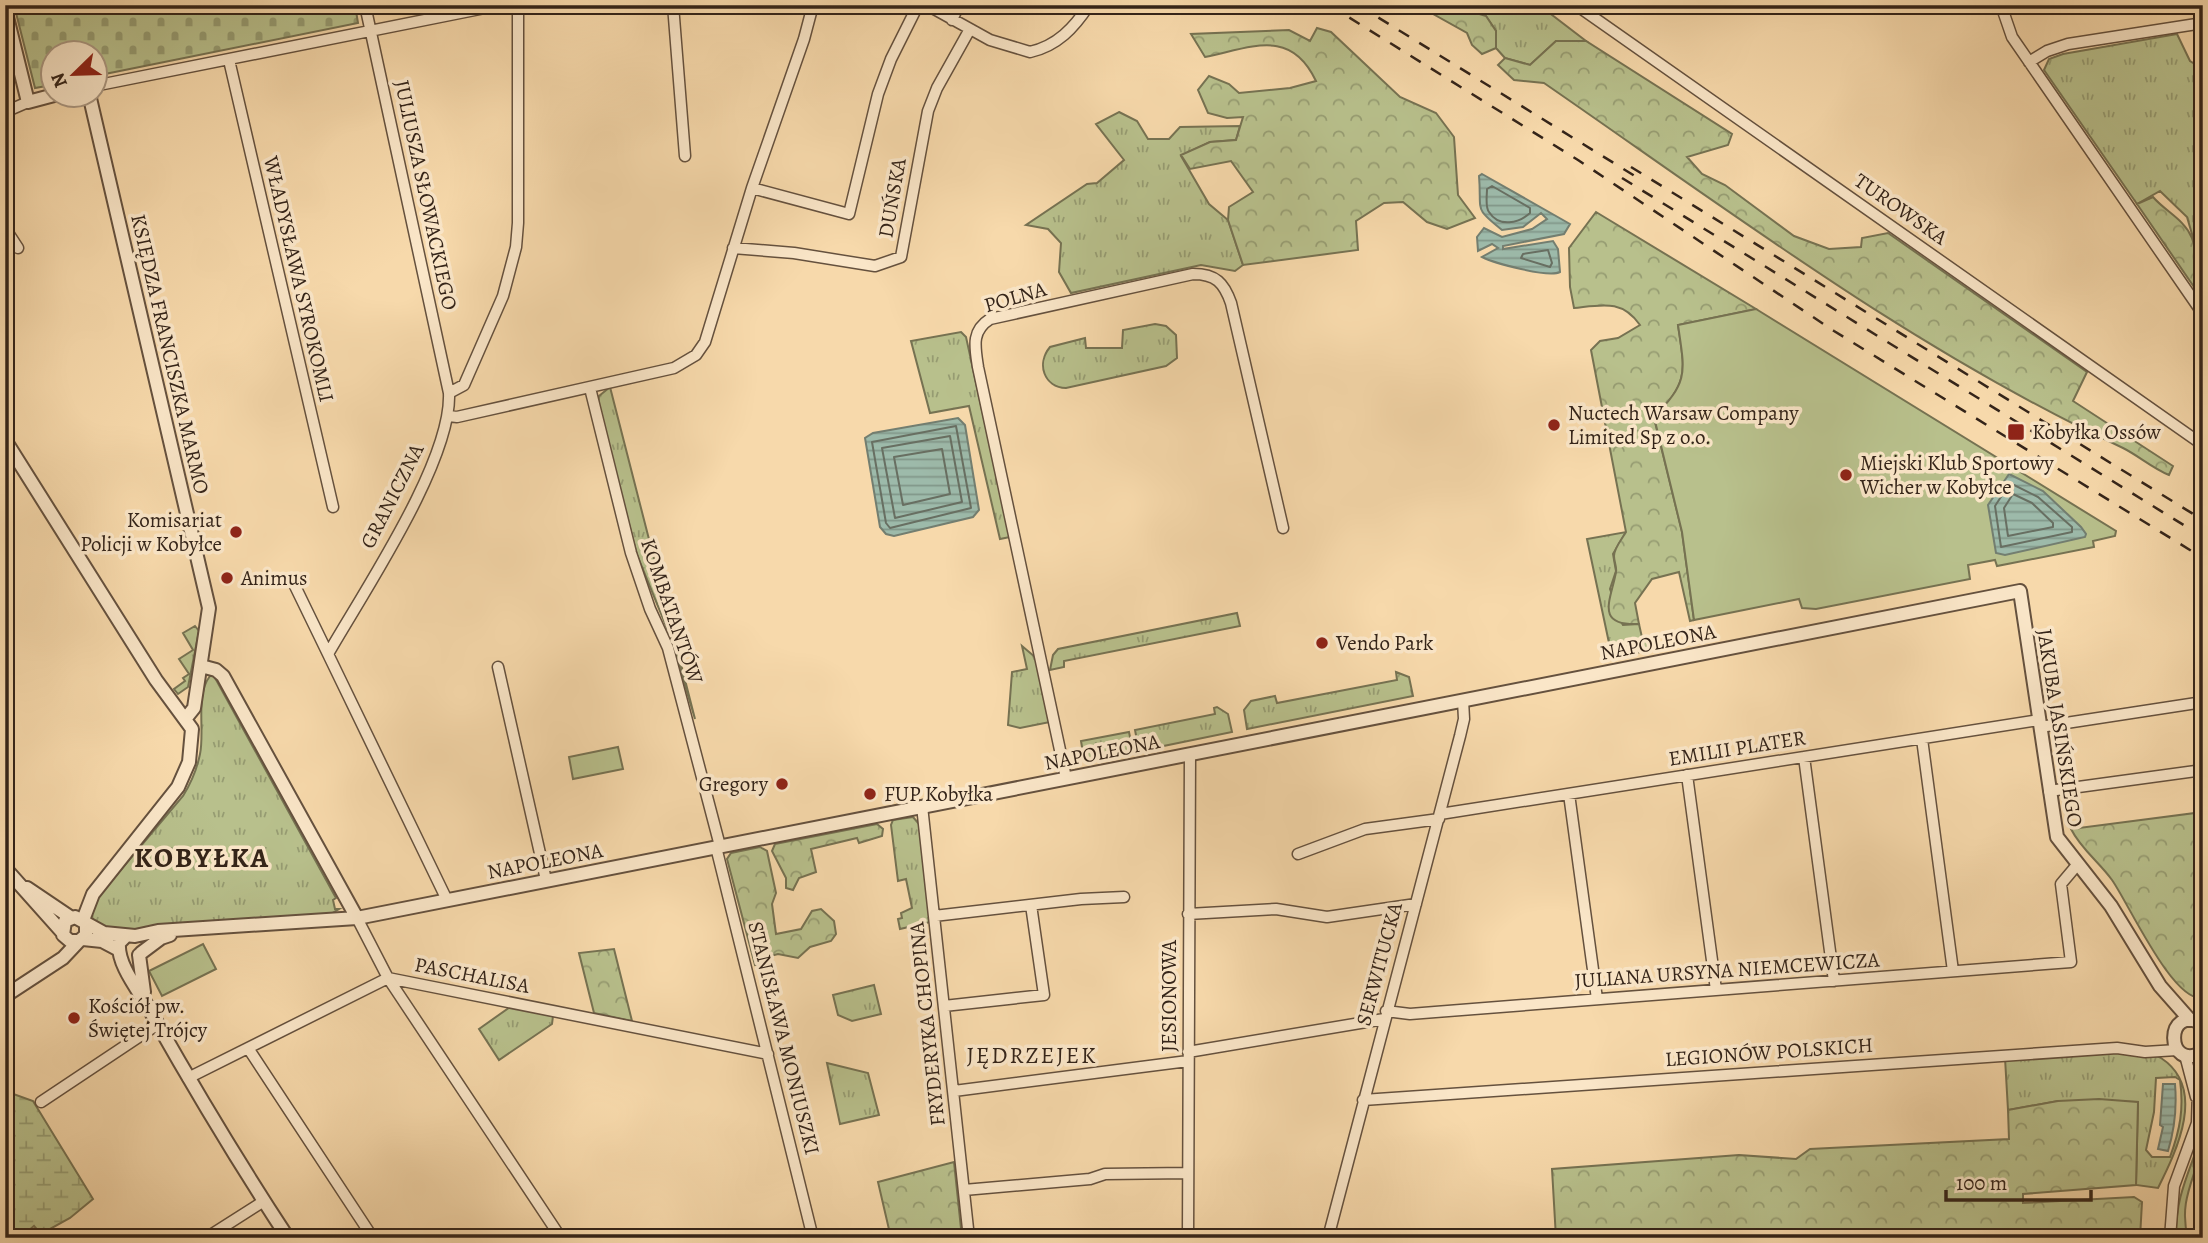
<svg xmlns="http://www.w3.org/2000/svg" width="2208" height="1243" font-family="Alegreya,serif">
<style>
.grass{fill:url(#grass-tufts);stroke:#767252;stroke-width:2;fill-rule:evenodd}
.forest{fill:url(#forest-crowns);stroke:#767252;stroke-width:2}
.wetland{fill:url(#wetland-marsh);stroke:#767252;stroke-width:2}
.cemetery{fill:url(#cemetery-stones);stroke:#767252;stroke-width:2}
.pitch{fill:#b8c08c;stroke:#767252;stroke-width:2}
.water{fill:url(#water-rules);stroke:#737e70;stroke-width:2}
.lines{fill:none;stroke-linecap:round;stroke-linejoin:round}
.shore{stroke:#686f62;stroke-width:2}
.minor-casing{stroke:#65513e;stroke-width:13}
.tertiary-casing{stroke:#65513e;stroke-width:16}
.minor{stroke:#fae6c8;stroke-width:10}
.tertiary{stroke:#fae6c8;stroke-width:12}
.rail{stroke:#342419;stroke-width:2.5;stroke-dasharray:12 12;stroke-linecap:butt}
.poi-dot{fill:#8f2418;stroke:#fae6c8;stroke-width:2.5}
.labels{text-anchor:middle;stroke-width:7;stroke-linejoin:round;paint-order:stroke}
.street-label{font-size:21px;fill:#342419;stroke:#fae6c8}
.poi-label{font-size:21px;fill:#342419;stroke:#fae6c8;text-anchor:start}
.neighbourhood-label{font-size:23px;letter-spacing:2px;fill:#342419;stroke:#fae6c8}
.district-label{font-size:28px;font-weight:bold;letter-spacing:2px;fill:#342419;stroke:#fae6c8}
</style>
<defs>
<pattern id="grass-tufts" width="24" height="20" patternUnits="userSpaceOnUse" patternTransform="scale(1.75)"><rect width="24" height="20" fill="#b8c08c"/><path d="M3 7l-1-3M5 7V3M7 7l1-3M15 17l-1-3M17 17v-4M19 17l1-3" fill="none" stroke="#969c72"/></pattern>
<pattern id="forest-crowns" width="20" height="18" patternUnits="userSpaceOnUse" patternTransform="scale(1.75)"><rect width="20" height="18" fill="#b8c08c"/><path d="M2 6a3 3 0 1 1 6 0M12 15a3 3 0 1 1 6 0" fill="none" stroke="#969c72"/></pattern>
<pattern id="wetland-marsh" width="20" height="14" patternUnits="userSpaceOnUse" patternTransform="scale(1.75)"><rect width="20" height="14" fill="#b8c08c"/><path d="M1 5h8M5 5V1M11 12h8M15 12V8" fill="none" stroke="#969c72"/></pattern>
<pattern id="cemetery-stones" width="16" height="16" patternUnits="userSpaceOnUse" patternTransform="scale(1.75)"><rect width="16" height="16" fill="#b8c08c"/><path d="M2 7V4a2 2 0 0 1 4 0v3zM10 15v-3a2 2 0 0 1 4 0v3z" fill="#969c72"/></pattern>
<pattern id="water-rules" width="6" height="5" patternUnits="userSpaceOnUse" patternTransform="scale(1.75)"><rect width="6" height="5" fill="#9dbaaa"/><path d="M0 2.5h6" fill="none" stroke="#81978a"/></pattern>
</defs>
<rect width="100%" height="100%" fill="#f7d9ab"/>
<filter id="stains"><feTurbulence type="fractalNoise" baseFrequency=".00286" numOctaves="4"/><feColorMatrix values="0 0 0 0 .2 0 0 0 0 .09 0 0 0 0 .02 0 0 0 .5 -.17"/></filter>
<radialGradient id="worn" r=".72"><stop offset=".6" stop-color="#630" stop-opacity="0"/><stop offset="1" stop-color="#630" stop-opacity=".3"/></radialGradient>
<path class="grass" d="M1450 5H1539L1586 41H1556L1530 65 1505 58 1496 48V31L1486 16Z
M2177 34 2190 61 2203 69V274L2194 266V241L2187 217 2160 191 2137 204 2044 70 2049 59 2063 54Z
M1119 112 1137 121 1148 139H1169L1180 127 1240 126 1236 140 1210 142 1181 156 1209 204 1228 220 1243 265 1235 271 1201 265 1071 293 1059 272 1061 243 1048 229 1026 225 1087 184 1097 183 1124 160 1096 124Z
M1155 324 1166 326 1176 335 1177 358 1166 366 1066 388C1044 387 1036 364 1050 347L1085 338 1086 348H1122L1123 330Z
M961 332 966 337 1010 537 1000 539 969 406 930 413 911 341Z
M610 387 695 719 671 638 637 555 598 405 599 396Z
M1626 532 1613 554 1616 571 1610 589 1623 625 1639 624 1643 642 1651 641 1653 650 1612 657 1587 539Z
M1237 613 1240 626 1064 661V667L1050 670 1053 655 1058 649Z
M195 626 199 631 188 687 178 694 174 689 185 681 183 678 189 674 179 659 193 650 183 633Z
M1022 646 1035 657 1050 722 1020 728 1008 725 1012 672 1027 669Z
M1396 672 1409 677 1413 696 1247 729 1244 710 1251 701 1275 696 1277 703 1397 680Z
M210 676H214L336 898 333 900 335 909H339L329 915 142 931H113L91 922 88 915 92 904 183 796C191 783 197 769 200 754 205 731 195 695 210 676Z
M1217 707 1228 714 1232 732 1139 751 1135 730 1215 714 1214 708Z
M1129 732 1133 752 1084 759 1081 741Z
M913 817 919 824 930 922 900 929 898 919 902 918 901 913 912 908 906 879 898 881 891 825 893 820Z
M874 985 881 1014 852 1021 838 1015 833 995Z
M510 1007 553 1016 552 1024 499 1060 479 1029Z
M2114 1051C2128 1055 2151 1051 2161 1058 2207 1088 2177 1150 2158 1188L2136 1185 2138 1102 2058 1101 2008 1110 2005 1058ZM2175 1077 2180 1080C2184 1109 2180 1130 2170 1157H2152L2146 1150 2154 1112 2156 1078Z
M827 1063 868 1073 879 1115 840 1124Z
M2203 1130C2203 1170 2176 1194 2188 1238H2176C2175 1194 2191 1170 2203 1130Z"/>
<path class="forest" d="M1417 5H1450L1486 16 1496 31V48L1482 54 1472 45 1467 33Z
M1317 28 1331 32 1400 97 1436 113 1454 137 1458 195 1475 218 1447 229 1427 222 1403 202 1384 203 1356 221 1358 250 1243 265 1228 220 1229 207 1253 192 1231 161 1190 169 1181 155 1210 142 1236 140 1243 117 1227 118 1208 113 1198 90 1209 76 1229 84 1239 93 1290 88 1316 81C1291 28 1253 47 1205 57L1191 34 1289 30 1310 41Z
M1556 41H1586L1732 134 1728 145 1687 157 1702 174 1725 185 1794 236 1829 249 1861 247 1862 238 1888 233 2087 372 2073 401 2173 466 2169 475C2152 468 2139 456 2123 448 1915 351 1731 212 1544 83L1514 80 1498 65 1505 58 1530 65Z
M2153 197C2166 212 2184 219 2192 238 2199 254 2186 258 2203 274V300L2137 204Z
M1596 212 1756 309 1678 325C1685 373 1689 381 1654 418L1682 532 1694 620 1690 621 1679 572 1652 579 1635 603 1639 624C1594 626 1611 600 1616 572 1617 567 1614 562 1614 556 1614 548 1622 539 1626 532L1591 350 1600 341 1618 338 1640 325C1622 299 1602 305 1574 308L1570 287 1569 248Z
M2203 812V998C2173 1003 2129 904 2112 880 2099 862 2081 849 2071 829Z
M877 824 883 829 882 836 859 843 857 838 811 849 816 872 799 878 793 890 786 888V878L772 851 775 844Z
M760 847 767 851 776 893 772 904 776 934 801 929 812 911 821 909 834 921 836 934 831 941 810 947 798 958 778 954 759 959V964L755 965 727 859 731 853Z
M614 949 632 1021 594 1013 579 953Z
M2099 1099 2138 1102 2136 1185 2023 1194V1203L2134 1197 2142 1202 2140 1238H1556L1552 1169 1739 1155 1796 1159 1810 1149 2009 1139 2008 1110 2058 1101Z
M954 1162 962 1238H891L878 1182Z"/>
<path class="wetland" d="M5 1091 33 1101 93 1199 70 1218 41 1234 34 1226 20 1238H5Z"/>
<path class="cemetery" d="M14 5H355L358 23 95 76 94 52H52V85L35 88Z"/>
<path class="pitch" d="M1756 309 2116 531 2115 536 2093 541 2094 547 1997 566 1995 560 1968 565 1970 579 1816 609 1802 608 1799 599 1694 620 1682 532 1654 417C1689 381 1685 373 1678 325Z
M618 747 623 769 573 779 569 757Z
M203 944 216 969 162 996 149 971Z"/>
<path class="water" d="M1482 174 1570 224 1564 234 1503 246V249L1553 241 1558 249 1560 272C1548 278 1494 263 1482 257L1498 248 1492 244 1478 251 1477 237 1484 228 1502 237 1532 229 1547 219 1541 213 1523 227 1502 230C1473 207 1482 212 1479 176Z
M958 418 965 425 979 510 973 517 894 536 886 534 880 527 865 438 873 433Z
M2009 474 2043 491 2081 527 2086 534 2085 537 2005 555 1996 553 1988 505Z
M2163 1084H2175C2177 1108 2175 1128 2168 1151L2158 1149 2163 1127 2160 1125Z"/>
<g class="lines">
<path class="shore" d="M1492 186 1530 208V213C1519 223 1499 228 1489 212 1485 207 1487 196 1487 189Z
M1548 250 1552 263 1550 267 1521 258 1523 254Z
M956 426 971 508 890 528 886 523 872 442Z
M950 436 962 502 895 518 882 448Z
M942 449 950 494 903 505 894 457Z
M2010 483 2038 497 2072 527V532L2001 547 1995 506Z
M2013 494 2032 503 2053 523V527L2008 536 2004 508Z"/>
<defs>
<path id="minor" d="M365 5 449 393
M673 5 685 156
M927 5 990 40 1030 52C1057 46 1074 28 1089 5
M1576 5 2203 445
M2001 5 2012 37 2203 314
M952 20 959 5
M229 60 333 507
M2029 62 2047 51 2068 44 2203 23
M94 86 500 5
M5 112 28 102
M752 188 849 214 878 94 891 59 918 5
M5 228 18 248
M733 248 794 253 875 266 901 257 928 111 937 88 970 29
M590 388 631 553 650 609 668 648 720 846
M449 416 457 417 674 368 696 355 705 342 752 188 804 39 813 5
M295 586 328 654
M498 667 546 880
M2040 727 2203 702
M1922 739 1953 971
M1804 757 1834 981
M1687 775 1716 990
M1066 778 978 367C975 347 971 331 990 319L1193 274C1216 274 1224 283 1231 303L1283 528
M2049 791 2203 770
M1569 794 1597 999
M922 806 969 1238
M1440 814 2039 720
M716 847 813 1238
M1298 854 1365 829 1439 819
M447 900 328 654C364 591 452 461 449 393L464 385 503 296 516 247 518 223V5
M1188 914 1276 909 1327 917 1416 904
M934 916 1081 899 1124 897
M357 918 388 978 561 1238
M944 1006 1044 995 1031 905
M1386 1011 1410 1014 2071 962 2061 884 2077 865
M248 1048 373 1238
M1188 1052 1384 1019
M2185 1055 2196 1097
M188 1078 388 978 768 1054
M954 1091 1188 1061
M1363 1100 2117 1048 2145 1052 2177 1050
M41 1102 158 1024
M964 1190 1090 1179 1105 1174 1188 1173
M206 1238 264 1201
M1188 1238 1190 754
M1328 1238 1460 736 1464 719 1463 700
M2170 1238 2174 1186 2197 1123 2199 1054"/>
<path id="tertiary" d="M5 9 28 102 58 94
M89 94 209 608 194 708 186 718
M5 440 156 680 192 729 189 762 178 787 93 894 83 920
M201 666 216 670 223 676 357 918
M5 868 62 932
M27 888 70 917
M86 924V935L79 941H70L63 935 65 921 75 917 104 933 135 936 158 931 357 918 2020 591 2057 837 2111 906 2160 986 2190 1020
M126 936 119 943C117 966 141 993 152 1014 195 1090 240 1165 288 1238
M83 939 102 941 119 950
M141 953 161 938 170 935
M139 955 144 992
M5 996 63 958 79 941
M2203 1024C2164 1002 2165 1074 2203 1052"/>
</defs>
<use href="#minor" class="minor-casing"/>
<use href="#tertiary" class="tertiary-casing"/>
<use href="#minor" class="minor"/>
<use href="#tertiary" class="tertiary"/>
<path class="rail" d="M1329 5 1578 160 1834 331 2203 558
M1358 5 1638 178
M1631 167 2203 520
M1622 178 2203 537"/>
</g>
<g class="poi-dot">
<circle cx="1554" cy="425" r="7"/>
<rect x="2007" y="423" width="18" height="18" rx="3.5"/>
<circle cx="1846" cy="475" r="7"/>
<circle cx="236" cy="532" r="7"/>
<circle cx="227" cy="578" r="7"/>
<circle cx="1322" cy="643" r="7"/>
<circle cx="782" cy="784" r="7"/>
<circle cx="870" cy="794" r="7"/>
<circle cx="74" cy="1018" r="7"/>
</g>
<g class="labels">
<g class="street-label">
<text transform="translate(426 195) rotate(78)" y="7">JULIUSZA SŁOWACKIEGO</text>
<text transform="translate(892 198) rotate(-80)" y="7">DUŃSKA</text>
<text transform="translate(1901 209) rotate(35)" y="7">TUROWSKA</text>
<text transform="translate(299 279) rotate(77)" y="7">WŁADYSŁAWA SYROKOMLI</text>
<text transform="translate(1015 297) rotate(-16)" y="7">POLNA</text>
<text transform="translate(170 354) rotate(77)" y="7">KSIĘDZA FRANCISZKA MARMO</text>
<text transform="translate(392 496) rotate(-63)" y="7">GRANICZNA</text>
<text transform="translate(672 611) rotate(71)" y="7">KOMBATANTÓW</text>
<text transform="translate(1658 642) rotate(-11)" y="7">NAPOLEONA</text>
<text transform="translate(2060 728) rotate(81)" y="7">JAKUBA JASIŃSKIEGO</text>
<text transform="translate(1737 748) rotate(-9)" y="7">EMILII PLATER</text>
<text transform="translate(1102 752) rotate(-11)" y="7">NAPOLEONA</text>
<text transform="translate(545 861) rotate(-11)" y="7">NAPOLEONA</text>
<text transform="translate(1379 964) rotate(-75)" y="7">SERWITUCKA</text>
<text transform="translate(1727 970) rotate(-4)" y="7">JULIANA URSYNA NIEMCEWICZA</text>
<text transform="translate(472 975) rotate(11)" y="7">PASCHALISA</text>
<text transform="translate(1169 996) rotate(-90)" y="7">JESIONOWA</text>
<text transform="translate(927 1024) rotate(-96)" y="7">FRYDERYKA CHOPINA</text>
<text transform="translate(784 1038) rotate(76)" y="7">STANISŁAWA MONIUSZKI</text>
<text transform="translate(1769 1052) rotate(-4)" y="7">LEGIONÓW POLSKICH</text>
</g>
<g class="poi-label">
<text x="1568" y="420">Nuctech Warsaw Company<tspan x="1568" dy="24">Limited Sp z o.o.</tspan></text>
<text x="2032" y="439">Kobyłka Ossów</text>
<text x="1860" y="470">Miejski Klub Sportowy<tspan x="1860" dy="24">Wicher w Kobyłce</tspan></text>
<text x="222" y="527" text-anchor="end">Komisariat<tspan x="222" dy="24">Policji w Kobyłce</tspan></text>
<text x="241" y="585">Animus</text>
<text x="1336" y="650">Vendo Park</text>
<text x="768" y="791" text-anchor="end">Gregory</text>
<text x="884" y="801">FUP Kobyłka</text>
<text x="88" y="1013">Kościół pw.<tspan x="88" dy="24">Świętej Trójcy</tspan></text>
</g>
<g class="neighbourhood-label">
<text x="1032" y="1063">JĘDRZEJEK</text>
</g>
<g class="district-label">
<text x="202" y="867">KOBYŁKA</text>
</g>
</g>
<rect width="2208" height="1243" fill="none" stroke="#f7d9ab" stroke-width="28"/>
<rect x="7" y="7" width="2194" height="1229" fill="none" stroke="#342419" stroke-width="3.5"/>
<rect x="14" y="14" width="2180" height="1215" fill="none" stroke="#342419" stroke-width="2"/>
<g transform="translate(74 74) rotate(247)"><circle r="33" fill="#fae6c8" stroke="#ab9882" stroke-width="2"/>
<path d="M0-5L12 26L0 18L-12 26Z" fill="#8f2418"/>
<text y="-10" font-size="19" font-weight="bold" text-anchor="middle" fill="#342419">N</text>
</g>
<path d="M1946 1190v10h145v-10" fill="none" stroke="#342419" stroke-width="3.5"/>
<text x="1956" y="1190" font-size="21" fill="#342419" stroke="#fae6c8" stroke-width="5" paint-order="stroke">100 m</text>
<rect width="100%" height="100%" filter="url(#stains)"/>
<rect width="100%" height="100%" fill="url(#worn)"/>
</svg>
